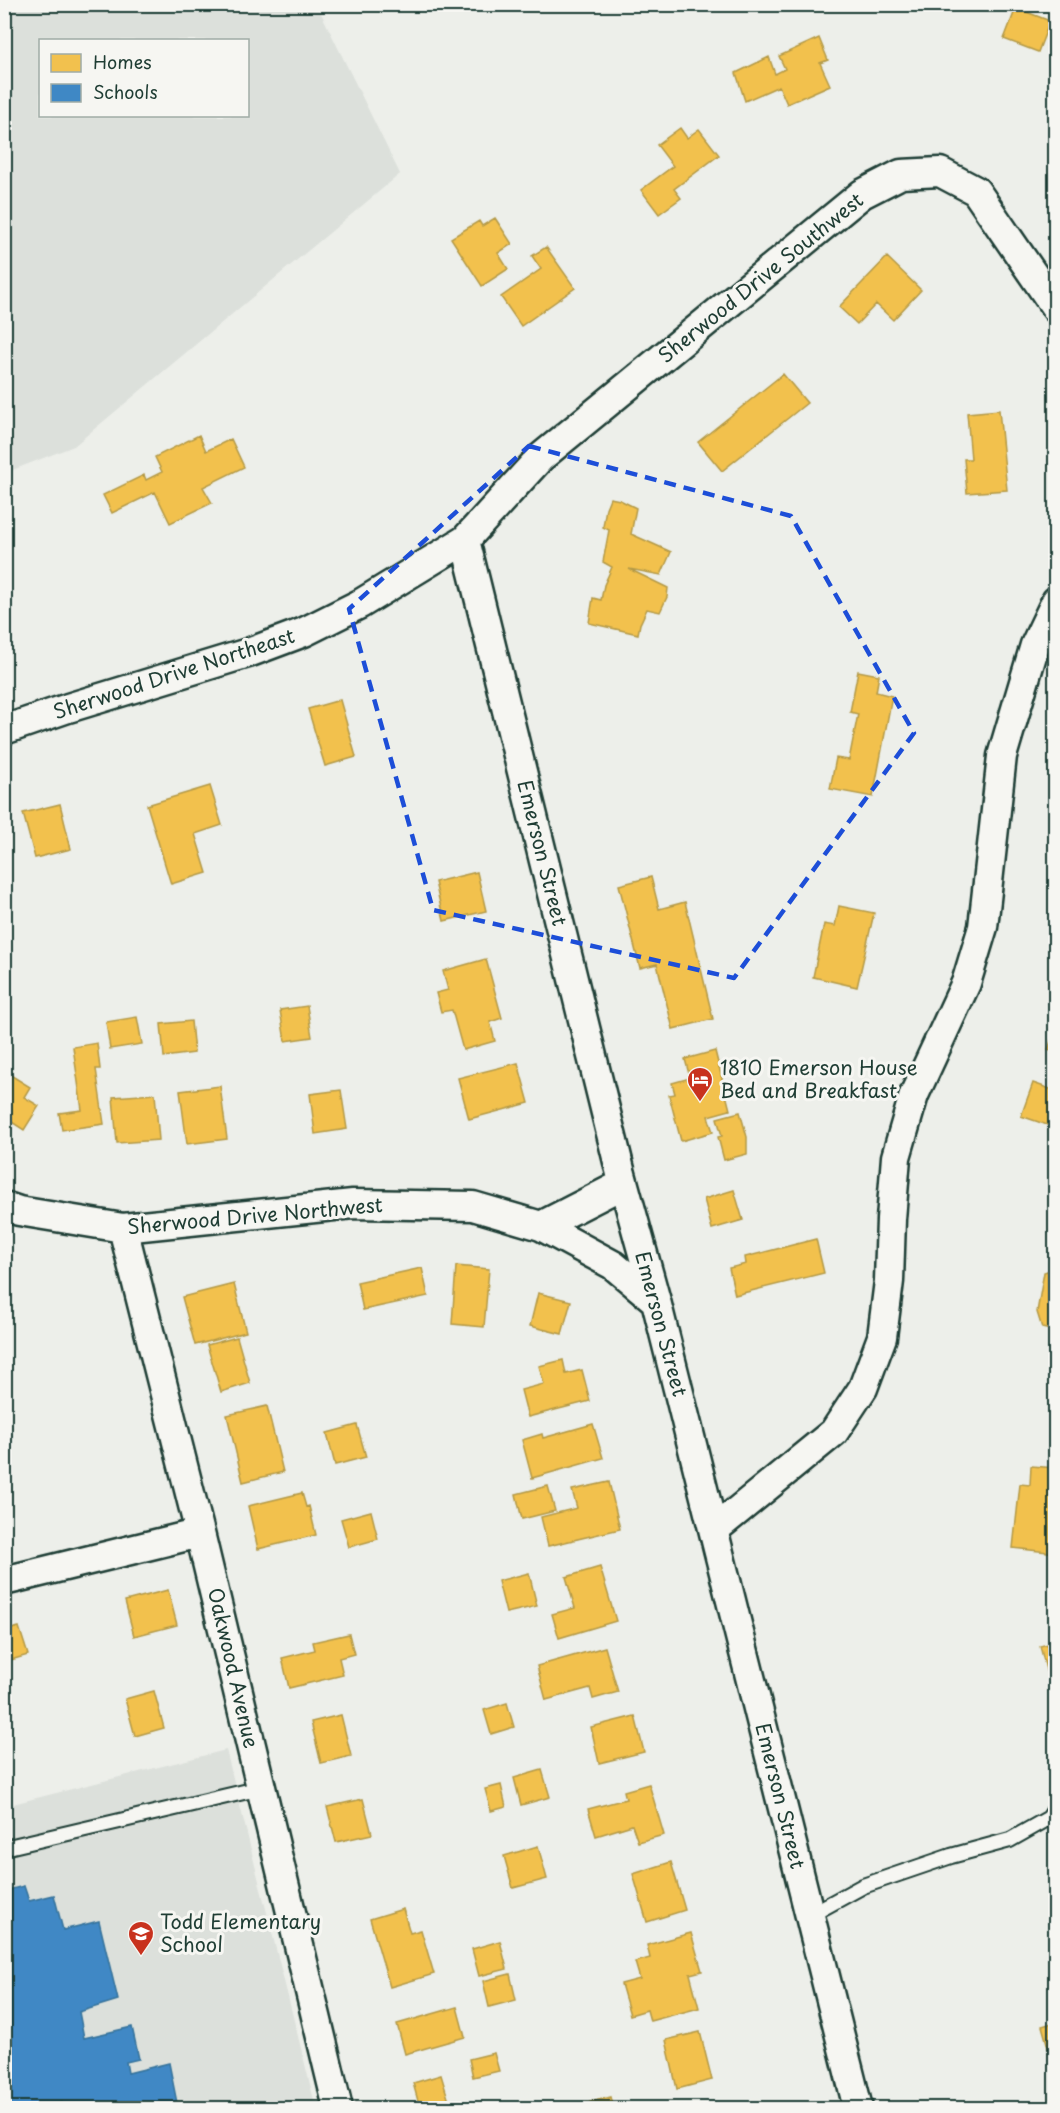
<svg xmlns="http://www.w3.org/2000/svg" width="1060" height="2113" font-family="'Playpen Sans',sans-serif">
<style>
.built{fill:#dce0db;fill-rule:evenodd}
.homes{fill:#f2c14e;stroke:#b39946;stroke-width:1.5}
.schools{fill:#3f88c5;stroke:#35729a;stroke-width:1.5}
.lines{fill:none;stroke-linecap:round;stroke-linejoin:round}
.service-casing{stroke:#1f3d34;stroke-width:18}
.minor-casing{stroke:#1f3d34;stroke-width:33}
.service{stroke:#f6f6f2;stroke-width:14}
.minor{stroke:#f6f6f2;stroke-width:28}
.marked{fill:none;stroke:#1d4ed8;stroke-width:4.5;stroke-dasharray:12 8;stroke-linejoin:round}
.labels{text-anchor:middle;stroke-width:6;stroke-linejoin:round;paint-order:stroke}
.street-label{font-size:20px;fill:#1f3d34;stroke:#f6f6f2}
.poi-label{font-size:20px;fill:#1f3d34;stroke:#f6f6f2;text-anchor:start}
</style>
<rect width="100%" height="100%" fill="#edefea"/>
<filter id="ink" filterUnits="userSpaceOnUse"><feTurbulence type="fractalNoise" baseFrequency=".0167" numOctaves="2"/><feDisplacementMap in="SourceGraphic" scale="12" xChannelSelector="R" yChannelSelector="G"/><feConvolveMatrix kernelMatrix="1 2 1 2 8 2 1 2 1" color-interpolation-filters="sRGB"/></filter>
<g filter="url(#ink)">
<path class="built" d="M5 4 317 5 400 174 74 446 5 473ZM40 40H248V116H40Z
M226 1750 316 2108H5V1806Z"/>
<path class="homes" d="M1016 8 1050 21 1038 52 1004 39Z
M819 38 828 60 820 63 830 85 787 104 779 86 745 101 736 73 769 57 775 74 785 69 779 56Z
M680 128 687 138 699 129 719 155 674 189 681 198 659 214 641 190 673 166 657 145Z
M495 218 512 244 498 253 508 269 482 286 451 238 479 221 482 226Z
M546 247 575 288 521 326 501 297 541 269 532 256Z
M887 257 921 290 893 320 876 304 857 324 839 307Z
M783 374 807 403 722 471 698 442Z
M999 410 1007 490 967 493 964 459H971L967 413Z
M199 435 206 451 231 439 244 467 203 487 212 503 170 523 155 492 112 513 103 495 144 475 146 480 162 472 155 457Z
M610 498 620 500 636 508 631 534 671 552 661 575 629 569 668 588 667 597 660 612 647 609 640 624 638 634 589 623 593 598 601 600 604 585 612 567 603 562 609 530 603 527 606 508Z
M858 671 879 675 876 692 892 696 873 797 830 789 836 758 849 760 858 714 850 712Z
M340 700 356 757 325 766 308 709Z
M210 786 222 825 195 834 207 873 171 884 147 805Z
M60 804 71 849 35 858 23 813Z
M477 872 486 911 444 921 435 882Z
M651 877 659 909 685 902 713 1019 673 1029 657 964 640 968 619 885Z
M839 906 874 913 857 987 813 977 824 924 835 926Z
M486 959 502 1018 490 1022 495 1041 463 1050 452 1010 441 1012 436 993 448 990 443 971Z
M307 1006 312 1037 285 1041 280 1010Z
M137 1017 142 1044 110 1049 106 1022Z
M191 1021 194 1053 164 1057 161 1024Z
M1056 1026V1053L1048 1050Z
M97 1043 100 1069H96L104 1124 62 1130 59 1113 82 1110 73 1047Z
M715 1051 730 1110 708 1116 713 1132 681 1141 669 1095 675 1094 672 1083 690 1078 685 1059Z
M518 1063 529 1103 469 1119 458 1078Z
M4 1071 30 1087 24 1097 39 1106 24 1130 4 1117Z
M1033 1083 1056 1091V1128L1021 1116Z
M220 1086 227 1139 187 1144 180 1091Z
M341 1090 347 1129 315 1134 310 1094Z
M155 1094 159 1140 117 1143 113 1097Z
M740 1112 747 1137V1154L724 1160 718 1137 722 1136 717 1118Z
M734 1190 743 1220 712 1229 704 1199Z
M816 1239 824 1273 735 1295 729 1268 746 1264 745 1257Z
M456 1266 489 1269 484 1327 452 1324Z
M422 1268 428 1296 363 1310 357 1282Z
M1056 1268V1331L1042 1328 1037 1312 1044 1272Z
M234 1284 246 1332 195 1345 182 1297Z
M538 1293 571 1301 562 1334 530 1326Z
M237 1337 250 1383 221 1392 207 1345Z
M563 1360 566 1374 582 1370 590 1401 528 1417 521 1390 544 1384 539 1366Z
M267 1406 283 1472 243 1482 227 1415Z
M593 1424 603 1458 532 1478 522 1440 542 1434 543 1438Z
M357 1425 366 1457 335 1465 327 1433Z
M1031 1466 1056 1468V1553L1013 1548 1020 1484 1030 1485Z
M609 1482 620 1529 548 1546 541 1517 577 1508 572 1490Z
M548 1486 555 1511 522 1519 516 1494Z
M302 1493 306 1507 309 1506 316 1535 258 1549 248 1506Z
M371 1511 378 1539 349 1547 341 1519Z
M600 1567 616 1621 559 1638 552 1614 575 1608 566 1577Z
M529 1573 537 1606 506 1613 498 1581Z
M168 1590 177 1625 134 1636 125 1601Z
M19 1627 28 1655 4 1662V1631Z
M349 1634 354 1654 339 1658 343 1675 289 1688 282 1658 315 1650 313 1642Z
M1056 1642V1693H1052L1040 1646Z
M605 1647 618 1692 593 1699 590 1688 546 1700 537 1666Z
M154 1691 164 1728 135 1736 125 1699Z
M507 1703 514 1727 491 1734 484 1710Z
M341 1715 351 1756 321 1763 311 1722Z
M635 1716 644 1752 599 1763 591 1727Z
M542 1770 550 1797 521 1805 514 1778Z
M649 1784 664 1835 638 1842 632 1825 596 1836 588 1809 626 1799 624 1791Z
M501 1785 506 1807 491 1811 485 1789Z
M363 1799 372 1834 336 1842 327 1807Z
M538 1846 547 1879 513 1888 504 1856Z
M671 1862 685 1910 647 1922 633 1874Z
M403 1909 410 1933 421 1930 434 1974 390 1987 370 1919Z
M691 1933 702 1971 690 1974 699 2008 650 2021 647 2010 630 2015 621 1984 640 1979 635 1962 650 1958 647 1945Z
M500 1941 507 1969 479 1976 472 1949Z
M510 1974 516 2000 489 2007 483 1981Z
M457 2007 465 2037 405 2054 397 2024Z
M1056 2022V2075L1042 2026Z
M700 2032 712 2080 677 2089 666 2040Z
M494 2053 499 2071 473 2077 469 2059Z
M441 2075 451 2108H420L413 2083Z
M611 2097 614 2108H583L582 2104Z
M733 2105 734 2108H716Z"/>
<path class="schools" d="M24 1886 29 1901 54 1895 63 1930 99 1921 118 2000 79 2012 84 2038 132 2027 139 2059 126 2062 128 2073 169 2063 178 2108H63L62 2102 37 2108H4V1891Z"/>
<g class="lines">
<defs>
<path id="service" d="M4 1848 261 1788
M810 1915 863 1886 951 1856 1010 1840 1049 1818 1056 1807"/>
<path id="minor" d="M465 540 621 1174 656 1301 858 2108
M4 730 68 708 248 653 304 632 360 604 465 540 540 458 862 194 901 174 940 172 976 191 1056 308
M4 1206 19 1211 123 1228 353 1204 473 1206 541 1226 613 1265 656 1301
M541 1226 623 1184
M123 1228 200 1533 338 2108
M714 1530 834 1432 863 1388 882 1337 889 1281 891 1219 896 1157 914 1095 966 983 983 927 1002 756 1035 645 1056 601
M4 1581 200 1533"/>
</defs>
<use href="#service" class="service-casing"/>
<use href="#minor" class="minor-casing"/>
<use href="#service" class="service"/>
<use href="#minor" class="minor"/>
</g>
</g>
<path class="marked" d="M529 446 791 516 914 733 734 978 433 910 349 609Z"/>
<defs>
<symbol id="hotel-pin" viewBox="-11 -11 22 30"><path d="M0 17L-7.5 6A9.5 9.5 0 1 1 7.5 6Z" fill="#c8321e" stroke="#f6f6f2"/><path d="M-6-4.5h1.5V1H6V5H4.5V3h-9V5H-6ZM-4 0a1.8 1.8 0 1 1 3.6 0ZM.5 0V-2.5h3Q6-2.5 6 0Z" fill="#fff"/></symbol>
<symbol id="school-pin" viewBox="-11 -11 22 30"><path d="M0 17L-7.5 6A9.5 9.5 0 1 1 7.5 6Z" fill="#c8321e" stroke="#f6f6f2"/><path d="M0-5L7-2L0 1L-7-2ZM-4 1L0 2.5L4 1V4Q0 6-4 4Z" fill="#fff"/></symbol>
</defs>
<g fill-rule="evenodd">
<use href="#hotel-pin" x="685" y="1065" width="30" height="40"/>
<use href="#school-pin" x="126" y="1919" width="30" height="40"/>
</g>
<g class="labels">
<g class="street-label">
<text transform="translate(761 278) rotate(-39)" y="7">Sherwood Drive Southwest</text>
<text transform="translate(174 674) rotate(-18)" y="7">Sherwood Drive Northeast</text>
<text transform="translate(542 853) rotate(76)" y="7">Emerson Street</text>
<text transform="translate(255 1216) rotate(-5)" y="7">Sherwood Drive Northwest</text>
<text transform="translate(661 1324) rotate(75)" y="7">Emerson Street</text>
<text transform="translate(233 1668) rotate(77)" y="7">Oakwood Avenue</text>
<text transform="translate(780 1796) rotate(76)" y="7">Emerson Street</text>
</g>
<g class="poi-label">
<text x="720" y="1075">1810 Emerson House<tspan x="720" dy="23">Bed and Breakfast</tspan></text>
<text x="160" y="1929">Todd Elementary<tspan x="160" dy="23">School</tspan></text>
</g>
</g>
<rect width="1060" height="2113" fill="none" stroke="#f6f6f2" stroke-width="24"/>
<rect x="12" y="12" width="1036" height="2089" fill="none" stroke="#1f3d34" stroke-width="2" filter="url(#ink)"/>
<rect x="39" y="39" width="210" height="78" fill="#f6f6f2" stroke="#a0aca6" stroke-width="1.5"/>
<rect x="51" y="54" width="30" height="18" fill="#f2c14e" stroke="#a0aca6" stroke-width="1.5"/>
<text x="93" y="69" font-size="18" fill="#1f3d34">Homes</text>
<rect x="51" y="84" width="30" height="18" fill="#3f88c5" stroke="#a0aca6" stroke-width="1.5"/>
<text x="93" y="99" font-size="18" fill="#1f3d34">Schools</text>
</svg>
